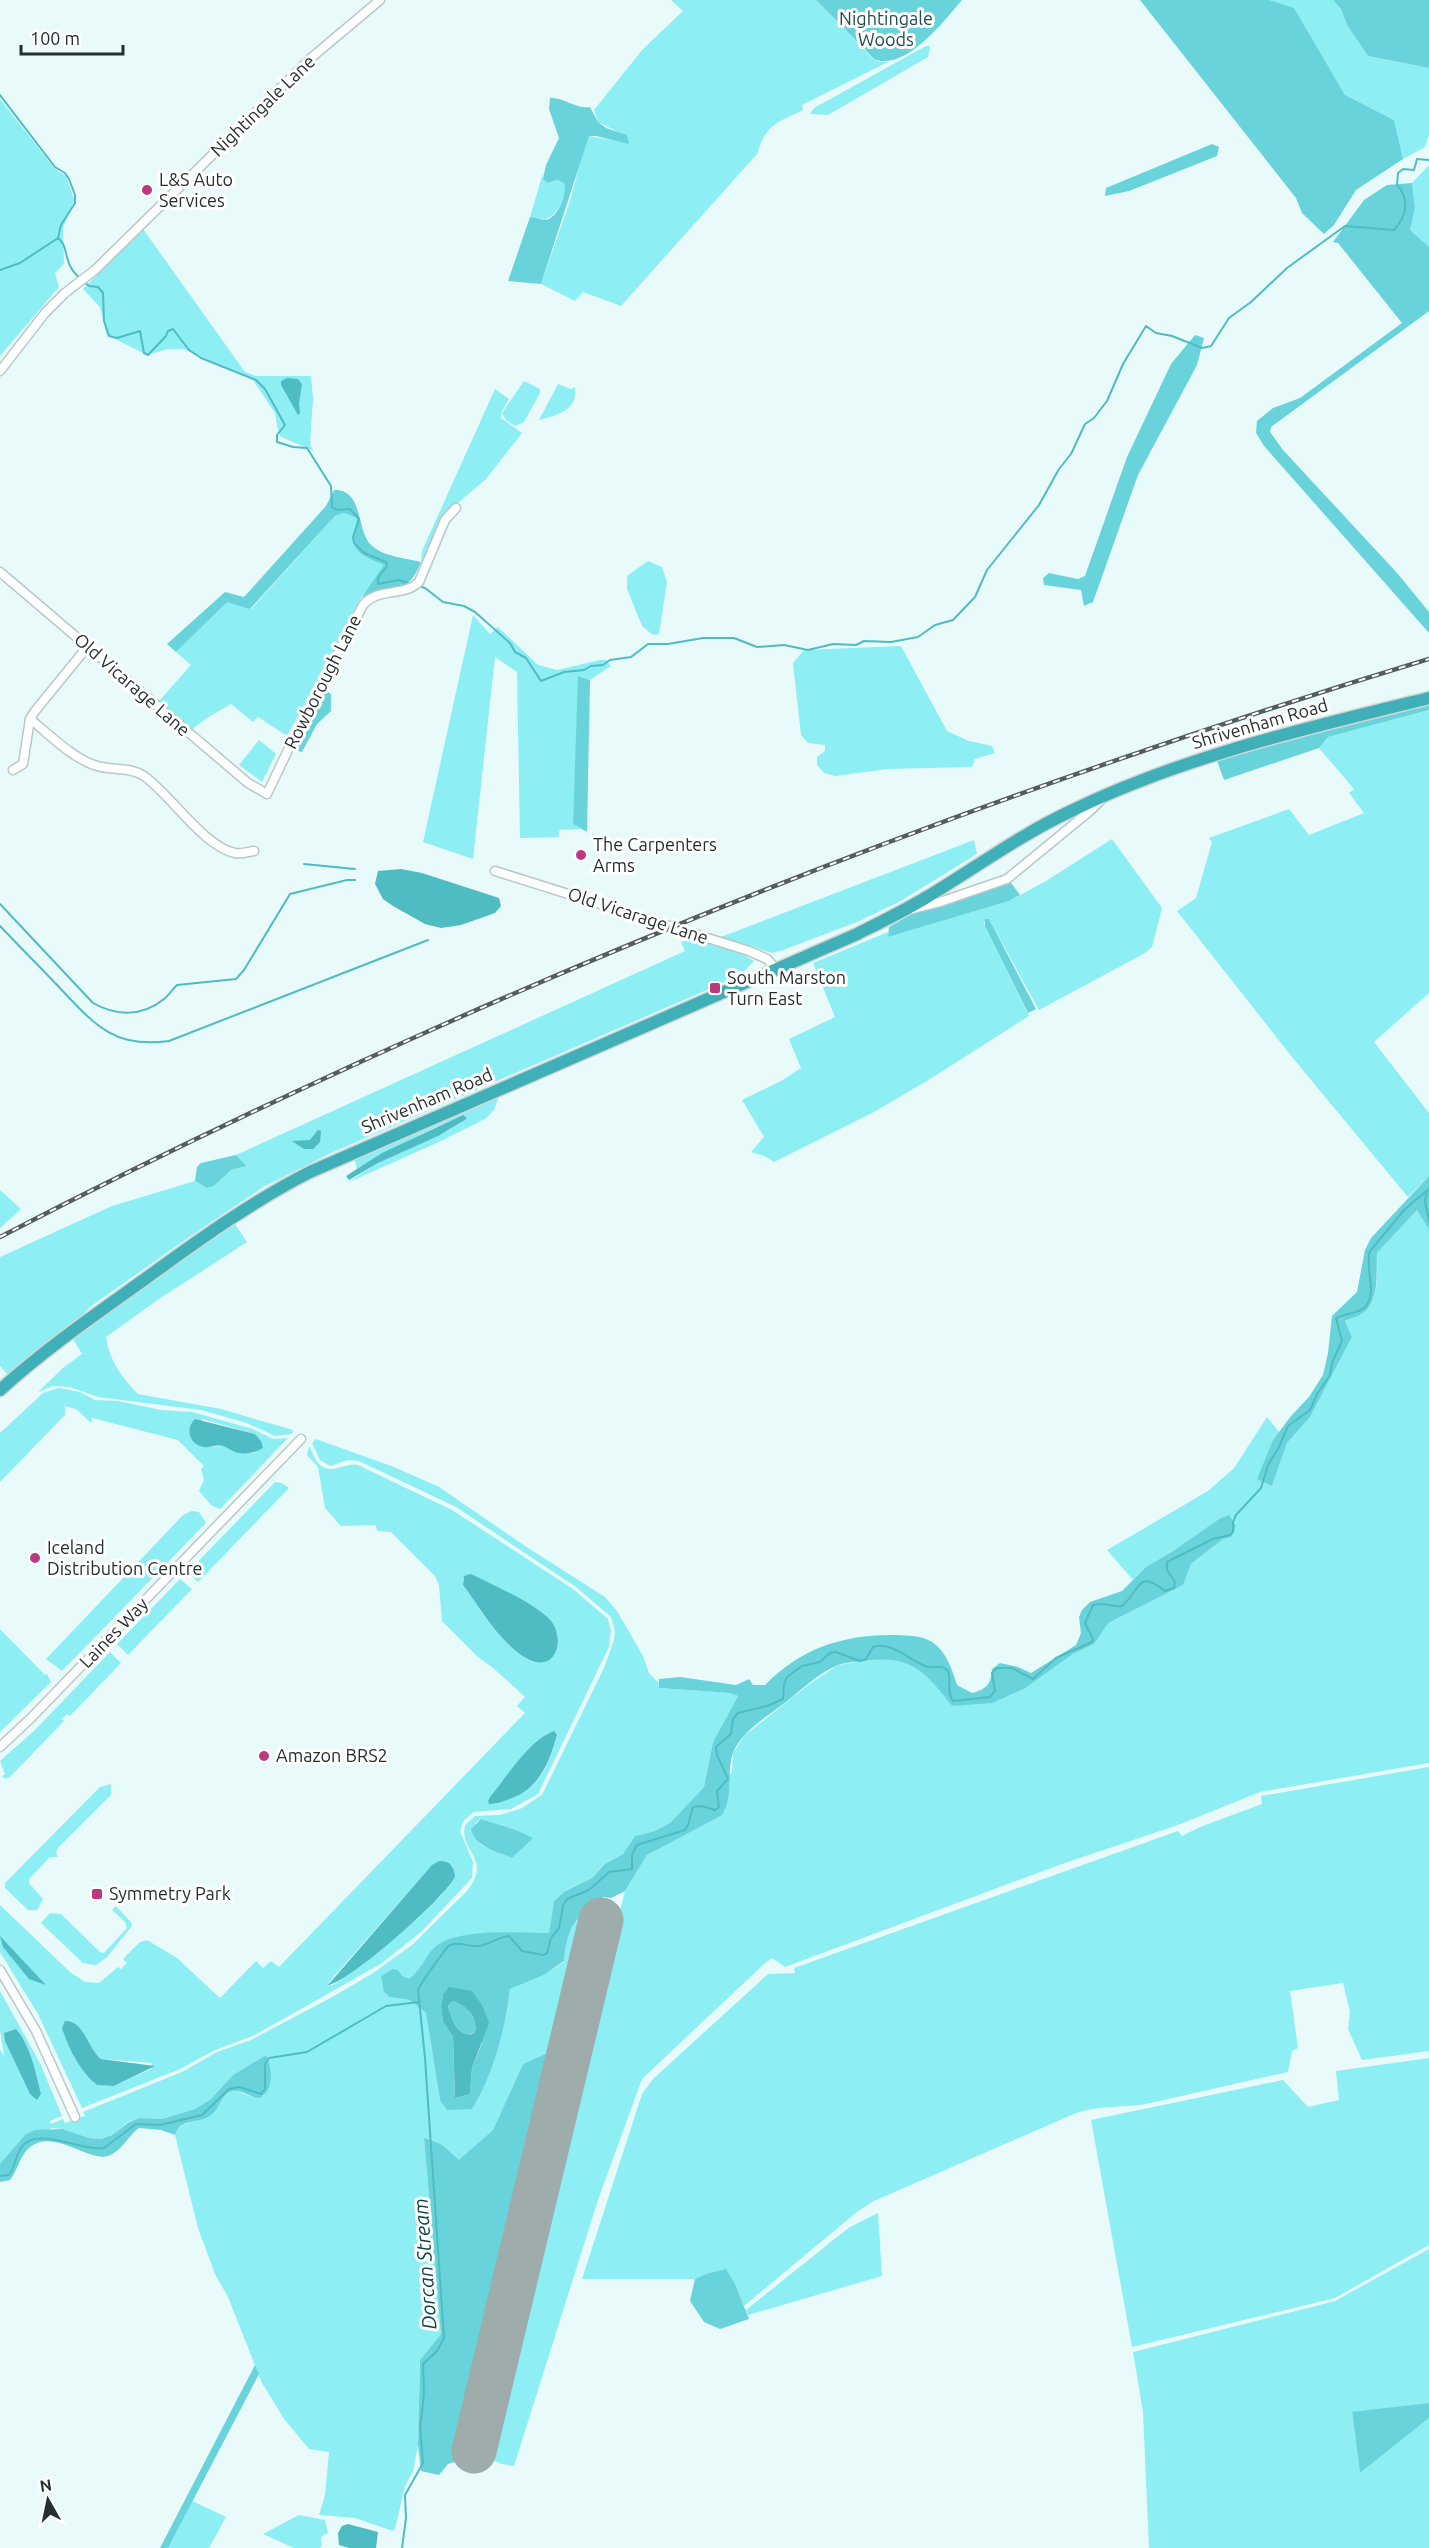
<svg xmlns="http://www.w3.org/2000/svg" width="1429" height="2548" font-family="Ubuntu,sans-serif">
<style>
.green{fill:#8deef4;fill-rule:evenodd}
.forest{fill:#68d3da;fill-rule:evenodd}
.water{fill:#4fbcc3;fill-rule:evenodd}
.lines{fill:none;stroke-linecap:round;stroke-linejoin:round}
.stream{stroke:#4fbcc3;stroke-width:2}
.runway{stroke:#9eacac;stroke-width:45}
.minor-casing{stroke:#b8c8c9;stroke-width:11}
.highway-casing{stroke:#d4d5d5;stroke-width:15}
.minor{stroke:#fff;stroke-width:8}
.highway{stroke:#3fb0b7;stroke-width:12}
.rail-casing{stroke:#545d5d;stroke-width:4.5}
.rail{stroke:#fff;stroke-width:2;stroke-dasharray:7;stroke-linecap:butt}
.poi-dot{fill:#bc3980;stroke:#fff;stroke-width:2}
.labels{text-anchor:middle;stroke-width:6;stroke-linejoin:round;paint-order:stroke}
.park-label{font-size:18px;fill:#1d4d50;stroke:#fff}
.street-label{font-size:18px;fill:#272e2e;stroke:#fff}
.poi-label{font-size:18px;fill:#272e2e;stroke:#fff;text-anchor:start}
.water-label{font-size:20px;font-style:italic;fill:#114346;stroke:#fff}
</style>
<rect width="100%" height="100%" fill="#e9fafa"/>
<path class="green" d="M671 0H816L873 59 881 62 890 61 802 105 803 110C777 123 766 124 757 154L621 306 583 292 575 301 541 284 570 201 586 141 589 136 629 143 616 131 598 122 594 110 643 49 683 11Z
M1269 0H1333L1341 9 1347 25 1368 56 1429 68V135L1425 147 1403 159 1394 120 1345 95 1294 9Z
M926 46H930L928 57 828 115 810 114 814 108Z
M0 99 55 169 66 176 74 200 63 228 64 264 55 273 59 287 0 356Z
M1429 165V247L1410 230 1415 209 1412 183Z
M543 173V179L547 183 557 180 566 184C566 198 558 214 545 220L530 217Z
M143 229 245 372 256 376H311L313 399 310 445 314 451 281 437 278 430 275 413 253 380 184 349H168L147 355 107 335 100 307 83 289Z
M524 381 540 389V393L524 422 515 426 506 420 502 413Z
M558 384 571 389 575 387C578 411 557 415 539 420Z
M495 389 509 399 502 411 501 418 522 433 486 479 452 508 421 562 422 551Z
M344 513 357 518 366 556 385 565 359 601 287 736 258 717 253 722 231 704 207 718 191 730 159 701 191 665 176 652 227 601 251 609 335 516Z
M648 561 662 567 667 582 659 634 653 635 642 626 627 589V576Z
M473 615 490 634 498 627 538 665 557 670 600 660H606L611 666 590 680 579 676 573 824 581 829 559 830V837L520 838 517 672 495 657 473 859 423 842Z
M901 646 947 731 969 741 992 746 995 753 975 759 972 767 888 769 835 776 824 773 817 765V757L825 751V745L808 743 801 735 793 663 804 650Z
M1429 710V993L1374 1042 1429 1113V1176L1408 1197 1292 1057 1177 911 1196 898 1212 842 1209 838 1289 809 1309 835 1364 813 1349 793 1354 789 1319 748 1328 737Z
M259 740 276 754 262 782 239 765Z
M1112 839 1162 908 1152 947 1145 953 1039 1010 989 919 984 923 985 926 1029 1016 930 1079 874 1112 774 1162 765 1156 751 1152 764 1137 742 1100 781 1081 801 1068 789 1039 835 1017 813 963 888 932V937L1009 901 1046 881Z
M974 840 977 854 899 902 857 922 783 950 772 953 721 937Z
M693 938 744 955 754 961 739 976 331 1153 265 1186 192 1235 90 1307 79 1319 8 1375 0 1366V1257L112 1206 195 1181 207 1188 214 1186 231 1170 247 1166 236 1155 685 951 681 942Z
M499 1096 494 1110 485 1119 441 1141 347 1183 378 1163 447 1131 465 1120 463 1115C427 1131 391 1148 357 1169L354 1157Z
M0 1190 21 1209 0 1228Z
M1417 1210 1429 1230V1763L1260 1792 1178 1825 1062 1864 785 1967 772 1958 764 1964 642 2079 598 2200 514 2466C499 2464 492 2463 486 2448L625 1891 647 1855 658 1849 732 1772 733 1753 744 1736 808 1685 838 1665 878 1659 899 1660 920 1670 938 1687 952 1706 1009 1696 1024 1689 1073 1654 1094 1644 1107 1623 1183 1585 1191 1564 1223 1539 1219 1519 1173 1551 1146 1567 1133 1580 1107 1550 1208 1491 1234 1468 1267 1417 1279 1432 1273 1440 1272 1486 1287 1443 1310 1417 1352 1337 1345 1321C1351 1318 1358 1317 1363 1313 1380 1300 1377 1272 1377 1253Z
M235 1224 247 1242 159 1299 106 1337C109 1360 122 1378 138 1394L221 1409 293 1430 292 1434 275 1436 247 1423 201 1410 98 1397 70 1387 53 1386 38 1392 63 1368 82 1354 73 1339 167 1270Z
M59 1388 80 1392 95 1400 118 1401 161 1410 192 1412 253 1429 273 1439 288 1438 220 1509 211 1505 199 1491 204 1480 201 1469 204 1466 178 1440 92 1418 91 1423 76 1409 65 1406V1415L0 1482V1433L43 1393ZM202 1419 255 1434 261 1441 254 1453 234 1452 224 1446 204 1447Z
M316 1439 394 1467 439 1487 525 1546 605 1597 617 1611 643 1656 649 1673 659 1683V1688L730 1693 738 1696 713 1742 704 1787 670 1823 655 1831 635 1836 623 1854 605 1864 592 1878 566 1890 554 1901 549 1933 464 1935 422 1963 419 1972 409 1980 402 1976 384 1980V1992L389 1997 410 2000 426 2013 440 2100 471 2109C494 2073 505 2030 510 1989L544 1975 564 1962C567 1930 568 1928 591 1907L554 2050 523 2064 493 2130 459 2161 441 2144 424 2139 441 2334 420 2360 418 2445 413 2472 405 2486 395 2529 393 2531 355 2518 319 2515 325 2495 329 2452 309 2449 284 2419 262 2383 228 2297 215 2274 198 2228 175 2135 177 2130C186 2121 198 2122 207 2115 216 2109 220 2096 231 2092 239 2089 243 2094 249 2096 254 2097 260 2096 264 2096L271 2077 266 2055 233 2075 211 2099 195 2109 162 2119 139 2118 129 2121 112 2135 101 2139 89 2138 63 2129 52 2128 0 2164V2049L4 2056 0 2030V1991L40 2063 62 2116 50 2121 51 2124 63 2119 65 2123 85 2116 83 2112 182 2072 217 2052 251 2040 334 1996 373 1973 412 1945 467 1891C493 1858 459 1853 465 1825L475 1816 500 1815 520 1809 542 1795 604 1668 614 1640 615 1631 611 1617 576 1587 456 1507 359 1461 348 1460 330 1466 320 1460 312 1443ZM481 1819 516 1830 532 1838 512 1858 481 1845 475 1823Z
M309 1446C313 1452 314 1459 319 1464 331 1476 345 1462 358 1465L452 1510 573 1589 608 1619 611 1631 609 1647 538 1794 511 1809 474 1812 464 1820 460 1831 473 1862 472 1878 421 1932 382 1963 255 2035 213 2051 180 2069 82 2108 38 2014 0 1952V1905L70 1972 85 1982 99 1983 118 1967 121 1969 127 1963 123 1959 140 1942 147 1940 177 1958 220 1998 256 1961 263 1968 271 1961 279 1967 525 1713 517 1706 525 1697 492 1667 479 1658 442 1621 439 1585 435 1576 391 1532 377 1531 376 1525 341 1526 325 1508 318 1467 307 1455ZM463 1578C492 1584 549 1605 558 1636L534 1661C503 1650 482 1610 463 1585ZM548 1733 557 1736C544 1779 537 1790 493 1804L489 1799 526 1753ZM439 1861H445L453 1867C452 1871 453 1877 451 1881 446 1900 351 1976 331 1986L329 1982 427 1871ZM62 2028 84 2034 95 2053 101 2059 152 2063 151 2069 114 2086 97 2085 82 2068Z
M275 1482 282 1483 289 1488 198 1582 188 1572Z
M192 1511 199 1512 206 1523 62 1671 46 1659 183 1515Z
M180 1579 192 1589 128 1655 117 1644Z
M0 1629 45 1675 47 1674 51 1682 0 1732Z
M110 1652 121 1663 70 1716 67 1714 62 1719 64 1721 10 1777 5 1779 2 1776 5 1774 0 1761 35 1730Z
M1429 1767V2051L1362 2060 1348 2029 1350 2012 1343 1983 1290 1991 1298 2048 1292 2051 1288 2072 1146 2104C1122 2108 1096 2105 1074 2114L874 2201 858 2211 744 2306 735 2284 706 2274 695 2279H582L642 2094 653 2079 768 1974 795 1973 794 1968 1178 1831 1182 1836 1200 1827 1262 1804 1261 1796Z
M111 1784V1795L58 1848 56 1853 58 1857H50L29 1879V1883L43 1899 37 1910H28L5 1888V1883L100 1787Z
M602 1904 615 1908 616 1915 481 2456 471 2462 463 2456 464 2447 594 1915 598 1905Z
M116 1906 131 1922 132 1926 107 1957 96 1965 83 1963 41 1923 50 1913 61 1914 100 1952 104 1953 127 1928 125 1922 112 1910Z
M1429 2058V2245L1335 2298 1132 2347 1091 2120 1283 2080 1308 2107 1339 2100 1336 2071Z
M878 2213 882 2276 748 2315 746 2310 837 2237 850 2227Z
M1429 2249V2403L1352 2413 1360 2473 1429 2418V2548H1149L1143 2412 1133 2352 1335 2301Z
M192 2501 226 2517 209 2548H168Z
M299 2515 325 2520 328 2533 321 2537 322 2545 320 2548H294L263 2534Z"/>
<path class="forest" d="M816 0H962C944 21 905 72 874 59Z
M1140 0H1269L1294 8 1345 95 1394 120 1403 159 1356 190 1334 225 1324 234 1302 213 1296 198Z
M1333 0H1429V68L1368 56 1347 25 1341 9Z
M550 98C565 97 574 109 590 107L598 122 606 128 627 135 629 144 596 136H589L541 284 508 281 530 217C535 217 540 220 545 220 558 219 568 192 564 183L557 180 547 183 543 179 546 165 559 138 549 109Z
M1212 144 1219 147 1217 156 1129 191 1105 196 1106 188Z
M1412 183 1415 209 1410 230 1429 247V311L1271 427 1270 432 1283 450 1398 574 1429 612V633L1264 446 1256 433 1257 421 1273 408 1300 398 1402 323 1338 243 1333 242 1364 200 1387 185Z
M1195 335 1204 338 1197 365 1138 475 1093 602 1084 606 1081 590 1044 585 1043 578 1049 573 1078 579 1085 576 1127 457 1171 364Z
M334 490C364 489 356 531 371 545 384 557 405 558 421 562 407 598 392 583 362 597L384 565C372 559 352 554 353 537 354 530 357 525 357 518L344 513 335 516 250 609 227 602 176 652 167 644 225 592 244 597 326 506Z
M578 676 590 680 587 832 573 824Z
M324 689 331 694V711L317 724 302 752 292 749Z
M1429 703V710L1328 737 1319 748 1224 780 1217 761 1343 724Z
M1009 880 1020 895 1009 901 888 937 889 927 911 914Z
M985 919H989L1036 1009 1028 1013 985 926Z
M236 1155 247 1166 231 1170 214 1186 207 1188 195 1181 197 1167 201 1163Z
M1429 1176V1230L1417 1210 1377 1253C1376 1272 1380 1300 1363 1313 1358 1317 1351 1318 1345 1321L1352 1337 1310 1417 1287 1443 1272 1486 1257 1479 1273 1440 1291 1416 1309 1397 1323 1375 1328 1353 1332 1316 1357 1292 1365 1250 1371 1238Z
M1229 1515 1236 1526 1231 1537 1223 1539 1191 1564 1183 1585 1108 1623 1094 1644 1073 1654 1024 1689 992 1703 952 1706C926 1672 910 1654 865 1661 857 1662 846 1662 838 1665 818 1673 799 1692 782 1705 766 1717 740 1733 733 1753 726 1773 734 1795 722 1815L647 1855 625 1891 611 1898 603 1897C574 1922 568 1922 564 1961L544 1975 510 1989C505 2030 494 2073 472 2109L447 2110 440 2100 426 2013 410 2000 389 1997 384 1992 381 1976 393 1969 398 1970 402 1976 409 1979C421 1971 424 1957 435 1947 459 1927 519 1933 549 1933L554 1901 565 1891 592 1878 605 1864 623 1854 635 1836 655 1831 670 1823 704 1787 713 1742 738 1696 730 1693 659 1688V1679L680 1677 736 1685 749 1679 753 1685H765C801 1648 844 1634 896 1635 909 1636 920 1635 932 1642 946 1651 952 1669 957 1685L972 1693C987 1689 991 1684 992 1669L1000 1663 1018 1667 1031 1673 1076 1645 1081 1633 1079 1617 1082 1610 1090 1602 1122 1591 1146 1567 1173 1551 1219 1519ZM443 1995 482 2005V2043L472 2068 470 2094 455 2098 453 2037 443 2022 441 2005Z
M481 1819 516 1830 533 1838 512 1858C496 1851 475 1847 471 1829Z
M453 2001C467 2006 478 2017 475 2032L469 2035C455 2032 452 2018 448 2006Z
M554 2050 502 2275 455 2462 448 2464 439 2475 421 2471 418 2445 420 2360 441 2334 424 2138 441 2144 459 2160 493 2130 523 2064Z
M266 2055C272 2067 275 2089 260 2098 250 2098 242 2089 233 2091 220 2094 220 2109 211 2115 199 2124 180 2118 175 2135L161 2130 139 2128C128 2136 121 2152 108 2156 88 2162 53 2127 29 2148 19 2157 18 2170 10 2180L0 2182V2164L25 2135 35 2130 63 2129 89 2138 101 2139 112 2135 129 2122 139 2118 162 2119 195 2109 211 2099 233 2075Z
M726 2269 735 2284 749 2319 720 2329 704 2322 690 2301 695 2279 706 2274Z
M255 2365 259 2374 168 2548H160Z
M1429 2403V2418L1360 2473 1352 2412Z"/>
<path class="water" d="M287 378 298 379 302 384 299 404 300 413 298 415 281 385V381Z
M401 869 422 873 499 898 501 906 495 913 461 925 441 928 425 924 393 906 383 899 375 884 378 871Z
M463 1115 467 1118 465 1120 438 1136 378 1163 349 1180 346 1176 382 1153Z
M318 1130 321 1131 320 1142 313 1149H304L292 1141 310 1140Z
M195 1419 255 1434 261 1441 263 1448C254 1453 245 1455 235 1452 231 1451 227 1447 223 1446 216 1444 210 1448 204 1447 189 1445 185 1428 195 1419Z
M471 1574C493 1585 535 1603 551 1621 565 1638 557 1672 530 1660 502 1647 481 1609 463 1585L464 1576Z
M554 1731 557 1735C549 1763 540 1787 512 1798 504 1801 497 1804 489 1804L488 1801 490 1797C506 1778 530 1739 554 1731Z
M439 1861C449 1860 454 1866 455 1876 449 1895 347 1984 328 1985L432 1865Z
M0 1936 46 1985 29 1979 3 1947Z
M449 1987 472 1991 482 2005 489 2023 472 2068 470 2094 455 2098 453 2037 443 2022 441 2005 443 1995ZM453 2001C467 2006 478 2017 475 2032L470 2035C455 2033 452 2018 448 2006Z
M65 2021C84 2020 88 2049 101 2059L155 2066 114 2086 97 2085C80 2072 68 2047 62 2028Z
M16 2029C30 2044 36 2074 41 2094L37 2100 30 2094 5 2041 4 2033Z
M348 2524 378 2532 376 2548H349L339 2545 338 2533 342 2526Z"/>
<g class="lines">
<path class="stream" d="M0 95 55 167 65 173 69 179 75 195V203L61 225 58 238 20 263 0 270
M58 238C70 247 62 264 80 278
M84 282 89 286 98 287 103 293 104 321 109 336 117 338 140 331 144 353 148 355 166 336 168 331 173 329 189 350 201 358 256 380 265 389 285 425 277 435V442L293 447 307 448 331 486 332 507 337 510 350 509 359 519 353 537 354 543 364 553 386 562 387 566 378 578V584L398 580 412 584
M418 586 425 588 443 602 464 606 475 612 510 643 515 652 526 658 541 681 564 672 584 670 591 666 603 665 610 660 631 657 648 644H668L703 638H734L757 647 784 645 808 650 833 644 856 645 864 641 891 642 918 637 935 625 953 620 975 597 987 570 1039 505 1059 469 1071 454 1085 424 1094 418 1107 401 1123 364 1146 326 1156 333 1172 336 1202 348 1211 346 1229 318 1251 302 1287 268 1345 226 1394 230C1407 216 1410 199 1397 185L1398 173 1403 169 1414 170 1417 159 1429 160
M304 864 355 869
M0 904 93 1003C116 1016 142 1017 164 999 169 995 172 990 177 985L236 979 244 970 290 894 347 880H355
M0 926C19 946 39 966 58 986 93 1023 113 1049 169 1041L428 940
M1427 1192 1425 1201 1429 1221
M0 2176 9 2175C15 2166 16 2156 21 2148 36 2125 82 2152 104 2148L136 2124 160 2125 202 2115 229 2089 239 2087 261 2094 265 2089V2064L269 2058 307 2052 386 2006 419 2002
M402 2548 406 2518 405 2495 423 2463 420 2427 424 2395 423 2364 437 2351 444 2338 425 2058 418 1990C419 1986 447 1946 450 1945 459 1941 469 1947 478 1946 489 1945 498 1937 509 1936L522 1951 543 1955 547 1953 551 1938 559 1928 563 1906 567 1899 589 1890 609 1872 632 1869V1855L637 1845 685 1830 688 1825 693 1807 702 1806 715 1810 719 1807 717 1791 728 1779 717 1755 716 1747 731 1734 733 1719 738 1713 767 1706 783 1699 784 1684 787 1677 802 1666 820 1662 830 1653 836 1652 860 1661 866 1659 873 1647C891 1641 910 1660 925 1666 932 1670 941 1663 947 1670 953 1676 945 1691 953 1701L990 1697 995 1691 992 1673 997 1668H1012L1033 1679 1056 1658 1092 1642 1093 1639 1085 1623 1093 1605C1104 1601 1112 1608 1122 1606 1142 1589 1136 1569 1165 1591L1174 1588 1175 1582 1167 1570V1562L1213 1539 1230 1535 1233 1532V1522L1236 1515 1261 1488 1268 1465 1279 1447 1288 1426 1310 1410 1317 1394 1330 1375 1332 1363 1342 1341 1336 1318C1345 1313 1356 1314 1364 1308 1379 1295 1364 1267 1370 1251L1405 1209 1429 1189"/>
<path class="runway" d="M474 2451 601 1920"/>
<defs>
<path id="minor" d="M0 371 45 313 65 293 95 270 311 58 380 0
M0 572 248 783 267 794 300 725 363 605C378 587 404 597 419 582L445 520 456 508
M30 719C50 735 71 757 94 765 110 771 129 766 144 776 170 794 204 847 235 853 241 854 248 852 254 851
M13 770 23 764 30 719 35 711 88 646
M495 871 749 951 767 959 776 969
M912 909 940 902 1007 879 1091 810 1102 799
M0 1747 31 1718 301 1439
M0 1970 36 2031 75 2117"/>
<path id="highway" d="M0 1390C45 1349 96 1314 145 1279 199 1240 251 1202 310 1172L855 935C879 923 904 911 927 897 975 868 1020 835 1071 811 1184 756 1307 728 1429 698"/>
</defs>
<use href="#minor" class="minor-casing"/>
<use href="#highway" class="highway-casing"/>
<use href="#minor" class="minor"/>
<use href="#highway" class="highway"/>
<defs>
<path id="rail" d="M0 1237C457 1001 937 808 1429 659"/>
</defs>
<use href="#rail" class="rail-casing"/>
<use href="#rail" class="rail"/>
</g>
<g class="poi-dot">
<circle cx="147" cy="190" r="6"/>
<circle cx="581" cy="855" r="6"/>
<rect x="709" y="982" width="12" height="12" rx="3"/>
<circle cx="35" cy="1558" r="6"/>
<circle cx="264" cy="1756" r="6"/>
<rect x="91" y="1888" width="12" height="12" rx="3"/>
</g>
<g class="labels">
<g class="park-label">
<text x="886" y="25">Nightingale<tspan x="886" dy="21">Woods</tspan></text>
</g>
<g class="street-label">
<text transform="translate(263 106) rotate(-44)" y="6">Nightingale Lane</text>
<text transform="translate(323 682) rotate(-63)" y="6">Rowborough Lane</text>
<text transform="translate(132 685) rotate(41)" y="6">Old Vicarage Lane</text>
<text transform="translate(1260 724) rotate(-16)" y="6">Shrivenham Road</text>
<text transform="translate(638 916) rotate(18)" y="6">Old Vicarage Lane</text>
<text transform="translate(427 1101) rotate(-23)" y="6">Shrivenham Road</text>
<text transform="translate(114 1633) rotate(-46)" y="6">Laines Way</text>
</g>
<g class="poi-label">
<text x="159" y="186">L&amp;S Auto<tspan x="159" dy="21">Services</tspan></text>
<text x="593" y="851">The Carpenters<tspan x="593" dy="21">Arms</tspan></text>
<text x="727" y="984">South Marston<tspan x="727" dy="21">Turn East</tspan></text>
<text x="47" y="1554">Iceland<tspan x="47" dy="21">Distribution Centre</tspan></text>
<text x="276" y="1762">Amazon BRS2</text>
<text x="109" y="1900">Symmetry Park</text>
</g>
<g class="water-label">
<text transform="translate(425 2264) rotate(-94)" y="7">Dorcan Stream</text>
</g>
</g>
<g transform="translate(48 2500) rotate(351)" stroke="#ffffff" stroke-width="4.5" paint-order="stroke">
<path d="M0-4.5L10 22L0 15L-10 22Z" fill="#272e2e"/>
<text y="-9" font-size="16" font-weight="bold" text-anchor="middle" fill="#272e2e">N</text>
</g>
<path d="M21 45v9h102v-9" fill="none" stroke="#272e2e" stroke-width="3"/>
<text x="30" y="45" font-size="18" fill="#272e2e" stroke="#ffffff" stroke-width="4.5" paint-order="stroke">100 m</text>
</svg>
